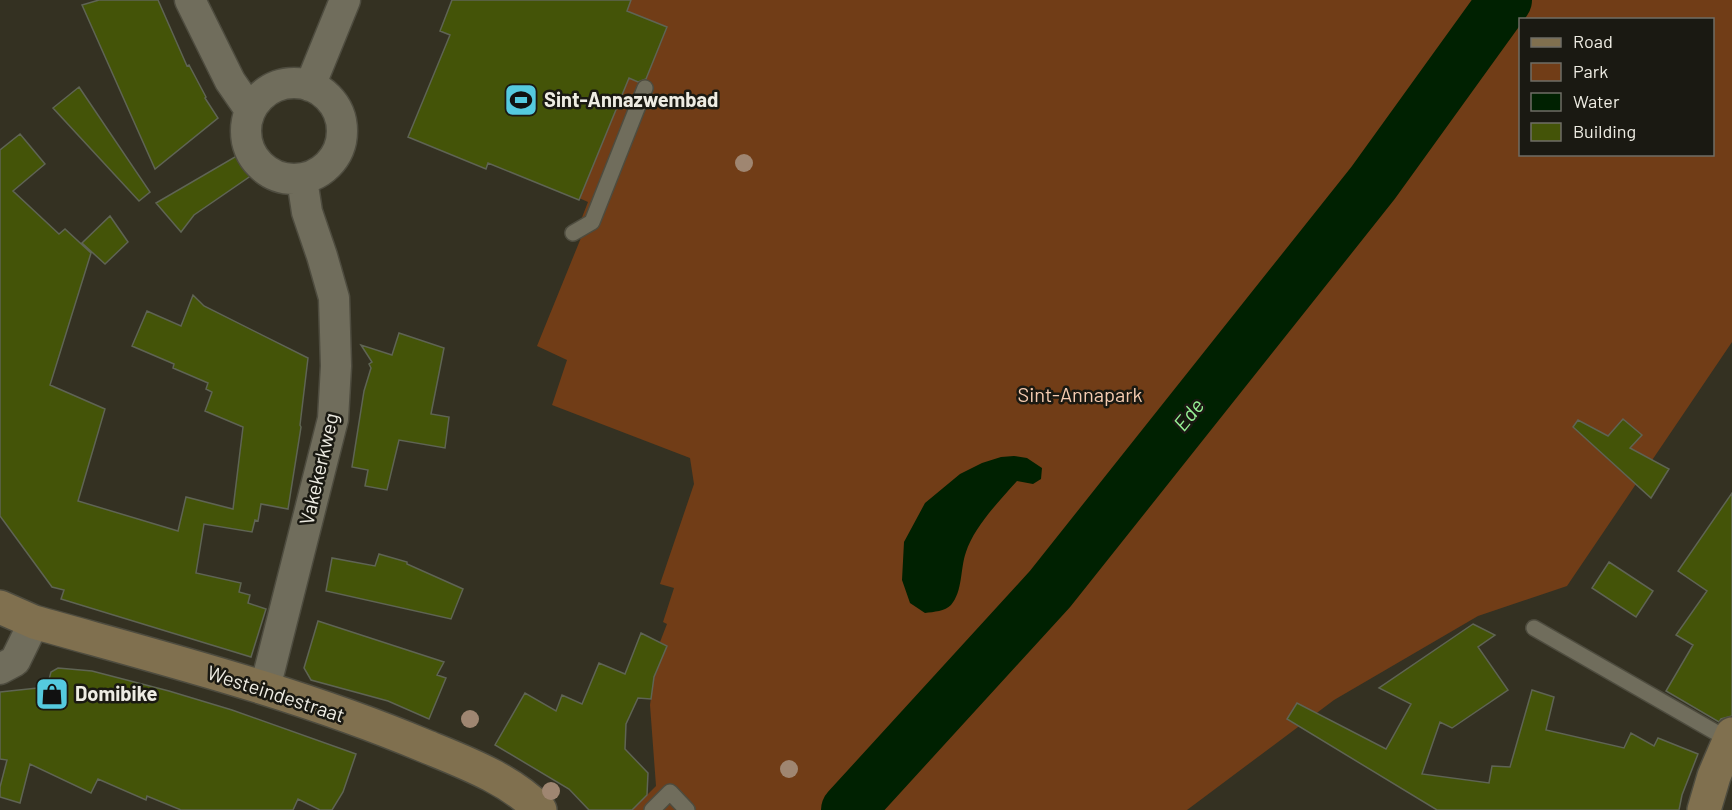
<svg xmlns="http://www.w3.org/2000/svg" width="1732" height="810" font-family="Barlow,sans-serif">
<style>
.green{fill:#713d17;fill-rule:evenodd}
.water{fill:#002101}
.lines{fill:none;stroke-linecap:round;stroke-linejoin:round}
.river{stroke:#002101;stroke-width:54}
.building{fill:#445408;stroke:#5f6454;stroke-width:1.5}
.lane-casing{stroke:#4e4c3f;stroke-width:18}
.street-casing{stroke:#4e4c3f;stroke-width:33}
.secondary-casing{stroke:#4e4c3f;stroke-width:36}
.lane{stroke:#706d5c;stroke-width:15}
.street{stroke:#706d5c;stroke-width:30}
.secondary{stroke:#80704f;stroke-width:33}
.tree{fill:#9f8671}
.labels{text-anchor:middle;stroke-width:5;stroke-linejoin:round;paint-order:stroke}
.poi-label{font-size:20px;font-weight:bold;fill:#eeece3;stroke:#1a1912;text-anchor:start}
.park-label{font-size:20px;fill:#f6ccb1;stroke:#1a1912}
.street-label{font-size:20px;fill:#eeece3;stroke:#1a1912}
.water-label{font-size:21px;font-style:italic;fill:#96f095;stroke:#1a1912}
</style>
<rect width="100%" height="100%" fill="#343122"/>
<path class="green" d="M619 0H1732V342L1567 586 1478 616 1334 700 1187 810H632L656 786 650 705 654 677 667 646 660 642 667 624 663 622 674 588 660 584 694 484 690 458 552 405 567 360 537 346 587 223 581 220 588 202 579 198 629 78 644 84 667 28 627 11 629 5ZM1520 20H1712V154H1520Z"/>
<path class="water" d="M1014 456 1027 458 1042 468 1041 479 1033 484 1017 481C1000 500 974 527 966 552 960 569 963 591 951 605 945 611 934 612 925 613L910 603 902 580 904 542 925 503 960 474 982 463 1001 457Z"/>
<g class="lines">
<path class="river" d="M848 810 1050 589 1373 183 1505 0"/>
</g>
<path class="building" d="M99 0H158L187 66 189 65 206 97 205 98 218 118 155 169 82 5Z
M452 0H631L627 11 667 27 646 79 638 82 629 78 579 200 488 163 486 169 408 137 450 35 440 31Z
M79 87 150 192 139 201 53 108Z
M20 134 45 164 13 191 59 234 65 229 91 253 50 385 105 409 78 501 178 531 186 497 233 509 243 427 205 411 212 392 206 389 208 383 173 368 174 364 132 346 147 311 181 326 193 295 204 306 308 358 300 425 301 427 288 509 261 504 258 521 255 520 252 532 204 524 196 573 241 583 239 592 250 595 248 603 266 609 251 657 61 599 64 590 52 587 0 516V150Z
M240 154 252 175 194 215 181 232 156 203Z
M110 216 128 242 105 264 82 243Z
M399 333 444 348 431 414 449 417 445 448 399 440 387 490 365 486 368 470 352 467 364 391 371 368 369 364 372 362 361 345 392 355Z
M1623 419 1642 435 1630 448 1669 469 1651 498 1573 427 1578 420 1608 436Z
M1732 493V716L1721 719 1719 722 1666 691 1693 645 1676 635 1707 591 1678 571Z
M379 554 407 562V564L463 589 451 619 326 591 332 558 375 566Z
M1609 562 1653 591 1636 617 1592 588Z
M318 621 444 662 437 675 446 678 429 719 388 701 311 680 304 668Z
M1473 624 1495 635 1478 647 1508 690 1452 728 1440 722 1422 774 1489 783 1492 766 1510 767 1532 690 1554 697 1546 730 1624 748 1631 733 1654 746 1658 738 1698 754 1682 795 1679 810H1437L1287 719 1297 703 1386 749 1411 704 1379 688Z
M641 633 667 646 654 677 651 699 638 698 626 724 625 749 648 773 647 795 632 810H589L569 789 495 745 525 693 556 711 562 695 582 704 599 663 625 674Z
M58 668 92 671 169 691 232 710 356 754 343 792 332 810H320L298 799 293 810H181L147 796 146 800 98 779 91 793 30 764 20 803 0 797V787L7 760 0 759V692L47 687 51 672Z"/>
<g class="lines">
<defs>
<path id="lane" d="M573 233 592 222 645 88
M1534 628 1729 740
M652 810 670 792 687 810"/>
<path id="street" d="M190 0 230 81 250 110
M246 131a48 48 0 1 1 96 0a48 48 0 1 1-96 0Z
M310 86 345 0
M0 669 15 661 34 622
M265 688 333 419 336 366 334 298 322 256 307 212 302 179"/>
<path id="secondary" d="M0 607 34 622C165 659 299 693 425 746 464 762 510 779 540 810
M1704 810 1714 776 1732 734"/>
</defs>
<use href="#lane" class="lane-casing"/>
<use href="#street" class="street-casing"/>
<use href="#secondary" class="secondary-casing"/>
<use href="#lane" class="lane"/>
<use href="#street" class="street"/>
<use href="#secondary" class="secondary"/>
</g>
<g class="tree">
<circle cx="744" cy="163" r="9"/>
<circle cx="470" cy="719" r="9"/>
<circle cx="789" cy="769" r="9"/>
<circle cx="551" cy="791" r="9"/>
</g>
<defs>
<symbol id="stadium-square" viewBox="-11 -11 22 22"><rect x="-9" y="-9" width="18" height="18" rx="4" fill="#55cadf" stroke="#1a1912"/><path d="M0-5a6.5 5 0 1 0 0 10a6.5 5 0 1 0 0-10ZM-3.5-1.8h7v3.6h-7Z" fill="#111"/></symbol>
<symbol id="shop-square" viewBox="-11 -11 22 22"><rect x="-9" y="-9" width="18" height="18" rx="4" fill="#55cadf" stroke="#1a1912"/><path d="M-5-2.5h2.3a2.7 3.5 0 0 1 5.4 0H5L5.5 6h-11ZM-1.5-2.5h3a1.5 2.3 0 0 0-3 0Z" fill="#111"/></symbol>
</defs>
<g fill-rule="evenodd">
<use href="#stadium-square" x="502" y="81" width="38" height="38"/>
<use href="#shop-square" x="33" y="675" width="38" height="38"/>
</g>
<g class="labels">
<g class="poi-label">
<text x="544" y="107">Sint-Annazwembad</text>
<text x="75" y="701">Domibike</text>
</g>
<g class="park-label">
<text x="1080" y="402">Sint-Annapark</text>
</g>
<g class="street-label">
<text transform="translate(319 469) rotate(-77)" y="7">Vakekerkweg</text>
<text transform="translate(276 694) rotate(18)" y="7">Westeindestraat</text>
</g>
<g class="water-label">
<text transform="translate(1189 415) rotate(-51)" y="7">Ede</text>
</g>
</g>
<rect x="1519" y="18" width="195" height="138" fill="#1a1912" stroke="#6f6d66" stroke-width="1.5"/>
<rect x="1531" y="38" width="30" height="9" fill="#80704f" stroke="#6f6d66" stroke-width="1.5"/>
<text x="1573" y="48" font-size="18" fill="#eeece3">Road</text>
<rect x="1531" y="63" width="30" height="18" fill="#713d17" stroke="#6f6d66" stroke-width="1.5"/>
<text x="1573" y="78" font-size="18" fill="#eeece3">Park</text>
<rect x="1531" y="93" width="30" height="18" fill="#002101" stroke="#6f6d66" stroke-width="1.5"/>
<text x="1573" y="108" font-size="18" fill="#eeece3">Water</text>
<rect x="1531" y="123" width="30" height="18" fill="#445408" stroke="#6f6d66" stroke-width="1.5"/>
<text x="1573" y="138" font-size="18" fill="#eeece3">Building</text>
</svg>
